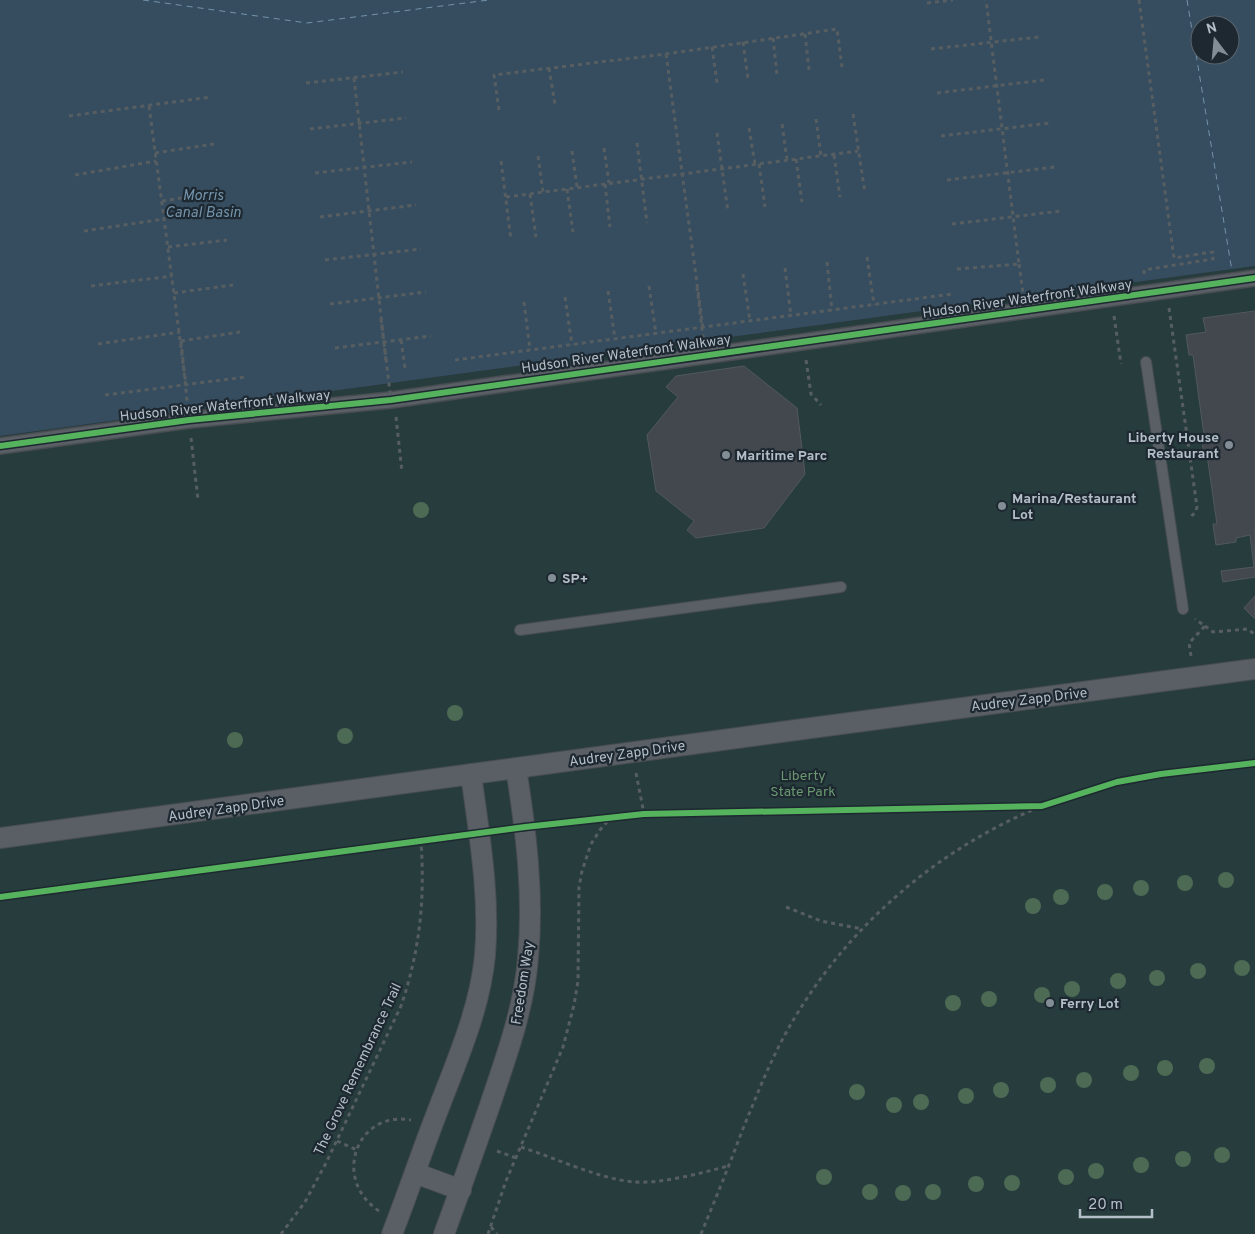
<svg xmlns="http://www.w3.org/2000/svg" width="1255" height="1234" font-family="Overpass,sans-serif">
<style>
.green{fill:#273d3d}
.water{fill:#364d5f;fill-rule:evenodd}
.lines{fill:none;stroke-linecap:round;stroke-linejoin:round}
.ferry{stroke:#7393ab;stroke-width:1;stroke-dasharray:6 5;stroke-linecap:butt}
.building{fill:#42484d;stroke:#52585e}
.service-casing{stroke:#484d51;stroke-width:12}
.pedestrian-casing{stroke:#484d51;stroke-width:18}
.minor-casing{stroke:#484d51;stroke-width:22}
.path{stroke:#575e62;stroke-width:3;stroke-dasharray:4 4;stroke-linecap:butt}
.service{stroke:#595f65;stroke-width:10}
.pedestrian{stroke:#595f65;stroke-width:15}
.minor{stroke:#595f65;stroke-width:20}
.path-bridge{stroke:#575e62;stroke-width:3;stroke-dasharray:4 4;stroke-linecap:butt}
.cycleway-casing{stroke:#1d2831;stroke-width:9}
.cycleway{stroke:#56b35d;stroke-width:6}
.tree{fill:#4d6a55}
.poi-dot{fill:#838d95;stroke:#1d2831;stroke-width:2}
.labels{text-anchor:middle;stroke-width:4.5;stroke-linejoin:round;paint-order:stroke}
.street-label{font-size:14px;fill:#b3bec8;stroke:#1d2831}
.poi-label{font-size:14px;font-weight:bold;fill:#b3bec8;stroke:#1d2831;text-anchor:start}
.park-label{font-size:14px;fill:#6a996f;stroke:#1d2831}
.water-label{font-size:15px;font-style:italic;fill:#7393ab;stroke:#1d2831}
</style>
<rect width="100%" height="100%" fill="#2a3136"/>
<path class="green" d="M1255 266V1234H0V436Z"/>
<path class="water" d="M0 0H1255V266L0 436ZM1200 25H1230V55H1200Z"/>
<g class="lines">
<path class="ferry" d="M143 0 307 23 489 0
M1187 0 1232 271"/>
</g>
<path class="building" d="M1255 311V577L1223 582 1221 571 1254 567 1250 535 1236 538V542L1216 545 1213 524H1217L1207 455H1204L1201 435H1204L1193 355H1189L1186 335 1206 332 1203 318Z
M744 366 797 408 805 474 764 528 696 538 687 530 694 521 656 491 647 435 678 397 666 387 676 376Z
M1255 596V619L1244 608Z"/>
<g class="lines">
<defs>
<path id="service" d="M1146 362 1183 609
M520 630 841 587"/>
<path id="pedestrian" d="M0 446 189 420 391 400 1255 278"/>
<path id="minor" d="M0 838 796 730 1255 669
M415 1173 461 1190
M392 1234C408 1193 422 1151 438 1110 457 1060 480 1009 485 955 490 894 479 834 471 774
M444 1234C460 1191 475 1148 490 1105 506 1057 524 1009 528 958 534 894 526 832 516 768"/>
</defs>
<use href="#service" class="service-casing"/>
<use href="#pedestrian" class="pedestrian-casing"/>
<use href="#minor" class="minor-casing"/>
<path class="path" d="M1139 0 1174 258 1194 255
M927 3 953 0
M805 34 809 70
M773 38 777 75
M743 42 748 79
M712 47 717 83
M931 49 1039 37
M666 54 703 328
M549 68 555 105
M354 78 386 361
M306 83 403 72
M937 93 1044 80
M149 106 186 385
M499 110 494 75 666 54 837 29 842 67
M853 114 865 193
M69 116 211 97
M816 119 821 156
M782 124 787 160
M749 128 755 164
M310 129 406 118
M717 133 728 212
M941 136 1050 123
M637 143 647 223
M604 148 609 183
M572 151 577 187
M155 153 214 144
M834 155 840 197
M538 156 543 192
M796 159 802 202
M501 161 511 240
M759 164 765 207
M315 173 412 162
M75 175 156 161
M947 180 1055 167
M605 184 610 227
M567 189 573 232
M530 194 536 237
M506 197 858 151
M162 201 221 192
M320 217 416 205
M952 224 1061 211
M84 231 164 219
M168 247 227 240
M867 257 874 305
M325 260 421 249
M827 262 832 310
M1019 264 1023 293
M785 268 791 316
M957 269 1019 264 986 0
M743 274 750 321
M1144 274V270L1213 259V252L1192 255
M91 286 172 276
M649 286 656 334
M608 291 615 339
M174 293 233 285
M565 297 572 345
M524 302 530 350
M330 304 426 292
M1169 308 1197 507 1195 513 1191 516
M1114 316 1121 364
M401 340 405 368
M181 341 240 332
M98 344 180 332
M335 348 431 336
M455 360 952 294
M806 360 811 394 821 405
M105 395 246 377
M396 417 402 472
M191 438 198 500
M1205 626 1213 632 1248 629 1255 635
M1191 656 1189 643 1205 626 1195 619
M636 773 644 814 1039 806
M786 907 821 921 862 929
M337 1141 357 1150
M521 1147C555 1158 600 1179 634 1182 661 1184 702 1173 728 1166
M497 1151 516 1158
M379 1211C331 1179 357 1110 411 1120
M491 1227 497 1234
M281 1234 305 1202 326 1163 401 1006C420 950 425 900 421 842
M488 1234 506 1181 563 1047 574 1005 578 981 579 887 582 871 591 844 600 830 612 816
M701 1234C715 1200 729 1166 742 1131 757 1095 771 1058 791 1024 861 903 982 813 1118 782 1163 772 1209 769 1255 763"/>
<use href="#service" class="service"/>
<use href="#pedestrian" class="pedestrian"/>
<use href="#minor" class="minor"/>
<path class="path-bridge" d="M697 287 705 354
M381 319 391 400
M181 341 189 420"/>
<defs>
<path id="cycleway" d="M0 446 189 420 391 400 1255 278
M0 897 525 827 644 814 1042 806 1117 782 1161 774 1255 763"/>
</defs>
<use href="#cycleway" class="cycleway-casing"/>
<use href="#cycleway" class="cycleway"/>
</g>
<g class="tree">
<circle cx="421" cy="510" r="8"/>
<circle cx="455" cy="713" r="8"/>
<circle cx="345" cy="736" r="8"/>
<circle cx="235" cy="740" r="8"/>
<circle cx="1226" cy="880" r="8"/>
<circle cx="1185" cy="883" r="8"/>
<circle cx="1141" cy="888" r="8"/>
<circle cx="1105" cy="892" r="8"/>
<circle cx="1061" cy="897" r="8"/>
<circle cx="1033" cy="906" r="8"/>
<circle cx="1242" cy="968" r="8"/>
<circle cx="1198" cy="971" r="8"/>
<circle cx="1157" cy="978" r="8"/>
<circle cx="1118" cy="981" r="8"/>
<circle cx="1072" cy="989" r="8"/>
<circle cx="1042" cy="995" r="8"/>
<circle cx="989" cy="999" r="8"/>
<circle cx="953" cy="1003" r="8"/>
<circle cx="1207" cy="1066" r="8"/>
<circle cx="1165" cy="1068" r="8"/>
<circle cx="1131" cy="1073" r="8"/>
<circle cx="1084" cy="1080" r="8"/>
<circle cx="1048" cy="1085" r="8"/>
<circle cx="1001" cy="1090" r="8"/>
<circle cx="857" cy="1092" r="8"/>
<circle cx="966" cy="1096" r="8"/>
<circle cx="921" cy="1102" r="8"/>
<circle cx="894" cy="1105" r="8"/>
<circle cx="1222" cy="1155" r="8"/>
<circle cx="1183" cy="1159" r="8"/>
<circle cx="1141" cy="1165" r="8"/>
<circle cx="1096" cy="1171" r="8"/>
<circle cx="824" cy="1177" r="8"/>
<circle cx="1066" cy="1177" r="8"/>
<circle cx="1012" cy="1183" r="8"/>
<circle cx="976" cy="1184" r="8"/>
<circle cx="870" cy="1192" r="8"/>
<circle cx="933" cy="1192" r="8"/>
<circle cx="903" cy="1193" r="8"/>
</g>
<g class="poi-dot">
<circle cx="1229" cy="445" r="5"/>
<circle cx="726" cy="455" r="5"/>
<circle cx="1002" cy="506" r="5"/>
<circle cx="552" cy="578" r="5"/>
<circle cx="1050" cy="1003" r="5"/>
</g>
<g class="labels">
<g class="street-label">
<text transform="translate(1027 298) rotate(-8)" y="5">Hudson River Waterfront Walkway</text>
<text transform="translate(626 353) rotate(-8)" y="5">Hudson River Waterfront Walkway</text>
<text transform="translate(225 405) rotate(-6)" y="5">Hudson River Waterfront Walkway</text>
<text transform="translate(1029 699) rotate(-7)" y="5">Audrey Zapp Drive</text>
<text transform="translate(627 753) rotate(-8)" y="5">Audrey Zapp Drive</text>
<text transform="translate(226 808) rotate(-8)" y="5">Audrey Zapp Drive</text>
<text transform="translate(522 983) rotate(-81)" y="5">Freedom Way</text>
<text transform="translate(357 1069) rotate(-65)" y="5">The Grove Remembrance Trail</text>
</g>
<g class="poi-label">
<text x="1219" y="442" text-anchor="end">Liberty House<tspan x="1219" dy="16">Restaurant</tspan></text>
<text x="736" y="460">Maritime Parc</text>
<text x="1012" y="503">Marina/Restaurant<tspan x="1012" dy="16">Lot</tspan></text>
<text x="562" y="583">SP+</text>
<text x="1060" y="1008">Ferry Lot</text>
</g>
<g class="park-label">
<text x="803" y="780">Liberty<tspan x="803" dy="16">State Park</tspan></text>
</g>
<g class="water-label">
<text x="203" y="200">Morris<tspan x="203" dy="17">Canal Basin</tspan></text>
</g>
</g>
<g transform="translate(1215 40) rotate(344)"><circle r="24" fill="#1d2831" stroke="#59646d"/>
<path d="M0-4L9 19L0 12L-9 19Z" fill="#838d95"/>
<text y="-8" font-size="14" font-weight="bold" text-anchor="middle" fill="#b3bec8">N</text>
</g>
<path d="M1080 1209v8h72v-8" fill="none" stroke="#b3bec8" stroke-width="2.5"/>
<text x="1088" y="1209" font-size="15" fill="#b3bec8" stroke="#1d2831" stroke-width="4" paint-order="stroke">20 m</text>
</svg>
